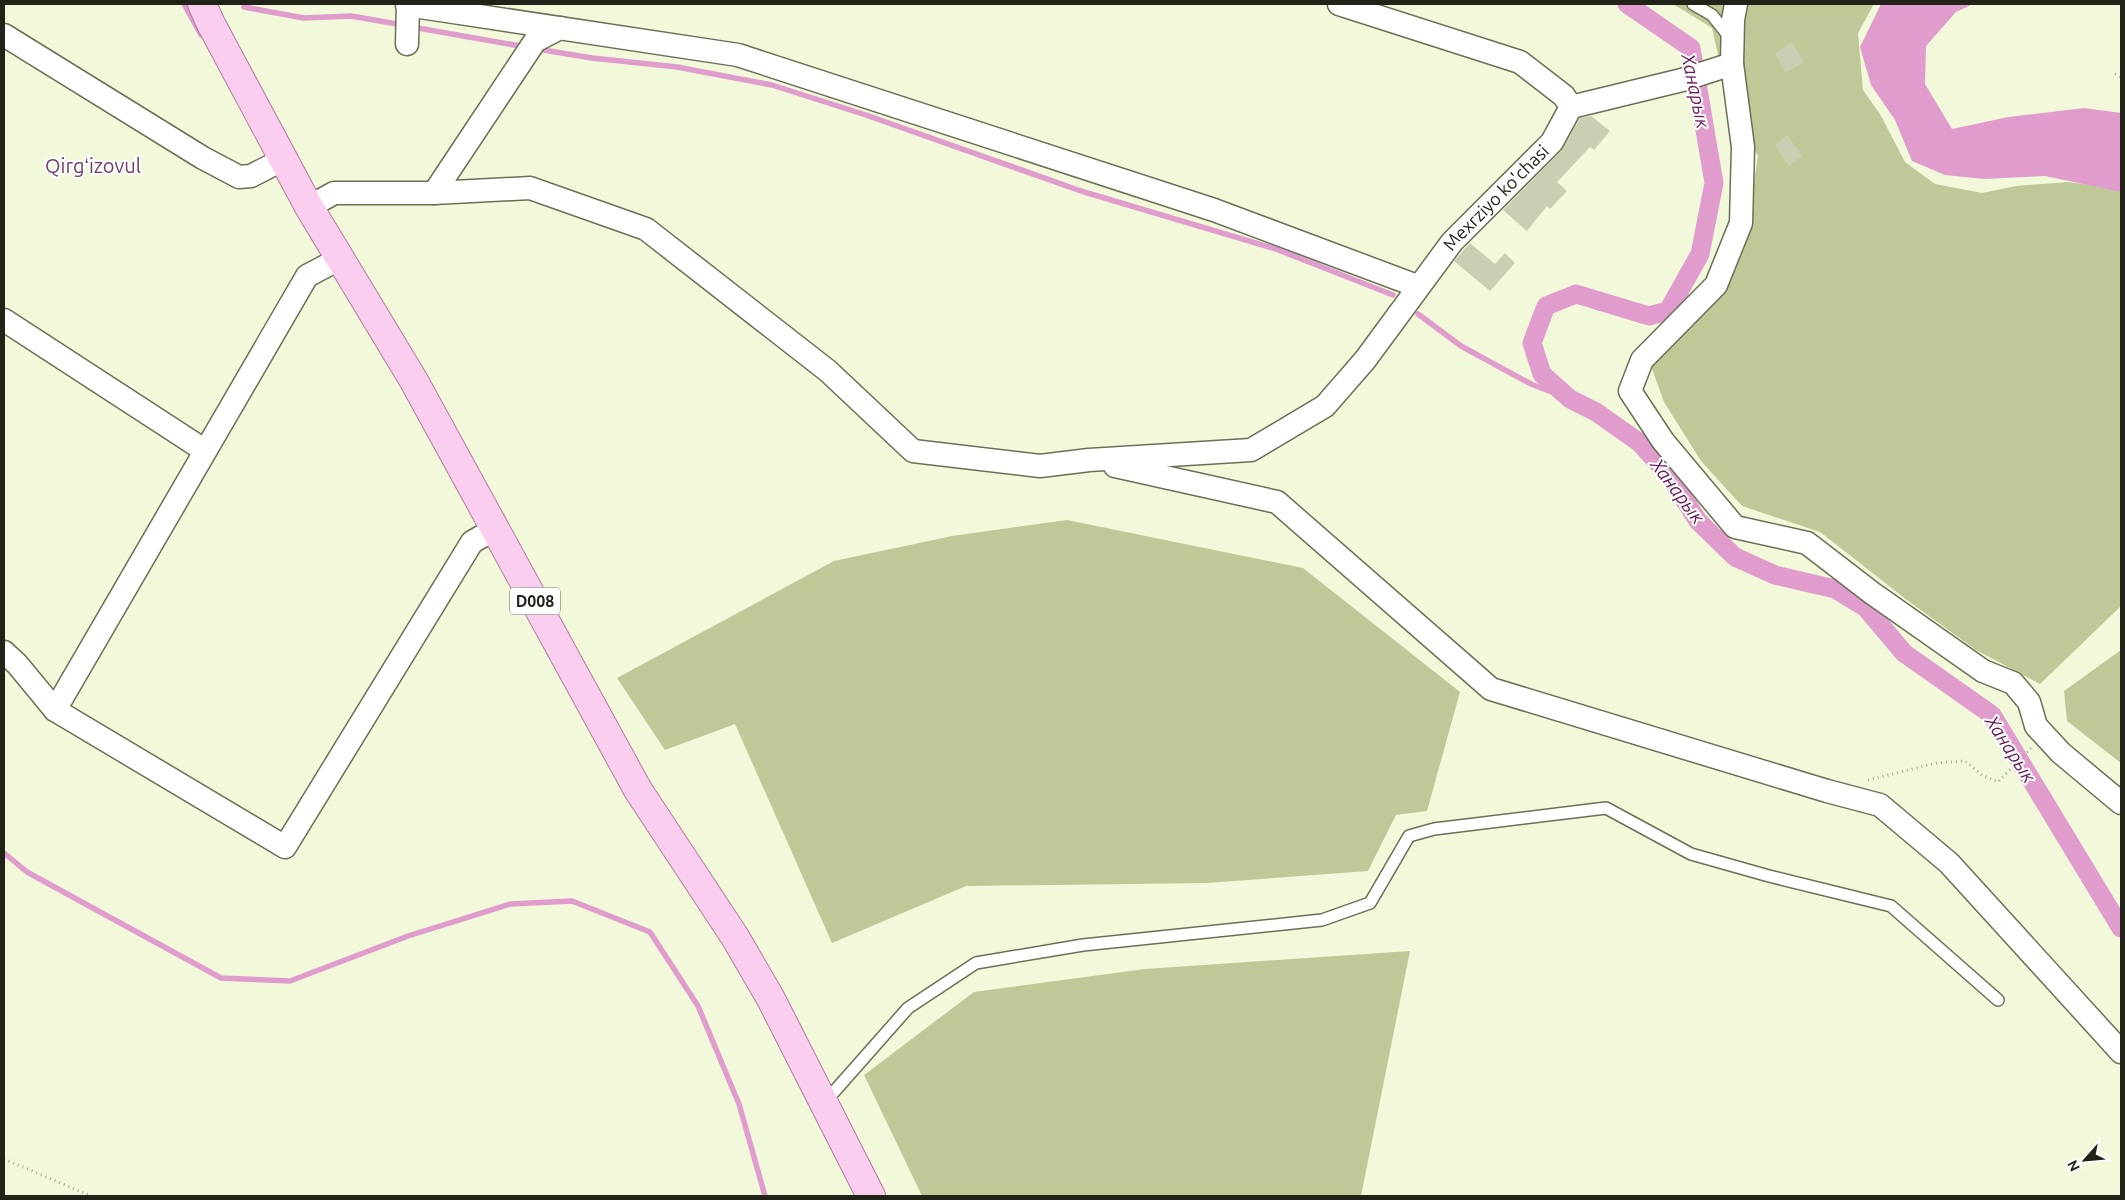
<svg xmlns="http://www.w3.org/2000/svg" width="2125" height="1200" font-family="Ubuntu,sans-serif">
<style>
.green{fill:#bfc998}
.water{fill:#e19cce}
.lines{fill:none;stroke-linecap:round;stroke-linejoin:round}
.stream{stroke:#e19cce;stroke-width:5.5}
.canal{stroke:#e19cce;stroke-width:19}
.building{fill:#c9cfb3}
.lane-casing{stroke:#6a7056;stroke-width:14}
.street-casing{stroke:#6a7056;stroke-width:25}
.primary-casing{stroke:#ad7d9d;stroke-width:30}
.path{stroke:#a5a993;stroke-width:3;stroke-dasharray:1 4;stroke-linecap:butt}
.lane{stroke:#fff;stroke-width:11}
.street{stroke:#fff;stroke-width:22}
.primary{stroke:#fbceef;stroke-width:28}
.labels{text-anchor:middle;stroke-width:4;stroke-linejoin:round;paint-order:stroke}
.shield{fill:#fff;stroke:#64655e;stroke-width:1}
.shield-label{font-size:16px;font-weight:bold;fill:#212319}
.street-label{font-size:18px;fill:#212319;stroke:#fff}
.water-label{font-size:19px;font-style:italic;fill:#671858;stroke:#fff}
.quarter-label{font-size:20px;fill:#743b66;stroke:#fff}
</style>
<rect width="100%" height="100%" fill="#f2f8da"/>
<path class="green" d="M1673 4H1874L1858 33 1863 90 1880 114 1905 162 1935 184 1982 193 2016 186 2068 182 2121 189V606L2040 684 1976 650 1907 600 1820 532 1742 506 1701 461 1664 402 1651 366 1746 232 1758 156 1731 112 1712 28Z
M1067 520 1303 568 1460 692 1427 811 1396 815 1368 871 1207 883 966 886 832 943 735 724 665 750 617 678 834 561 952 536Z
M2121 650V763L2067 721 2064 691Z
M1410 951 1361 1196H922L864 1075 974 992 1145 969Z"/>
<path class="water" d="M1881 4H1973L1956 12 1926 46 1925 84 1952 129 2008 117 2084 108 2121 113V192L2045 176 1984 179 1945 175 1912 161 1895 120 1871 85 1860 47Z"/>
<g class="lines">
<path class="stream" d="M184 4 201 35
M244 7 304 18 351 16 403 25
M412 27 526 47
M537 49 592 58 677 67 772 85 866 115 1081 191 1276 249 1393 295
M1418 314 1461 346 1531 384 1570 399
M4 853 27 872 221 978 290 981 408 936 510 904 572 901 650 932 698 1006 739 1104 765 1196"/>
<path class="canal" d="M1627 4 1691 48 1714 183 1700 254 1668 311 1649 316 1576 294 1546 306 1532 343 1542 374 1570 399 1596 412 1640 443 1669 475 1698 521 1735 557 1775 575 1835 589 1866 608 1904 653 1992 715 2121 928"/>
</g>
<path class="building" d="M1792 42 1804 62 1786 73 1775 53Z
M1591 116 1610 131 1594 150 1590 147 1557 182 1567 191 1550 209 1547 206 1527 231 1503 210 1561 151 1580 118Z
M1787 135 1803 156 1789 166 1775 145Z
M1470 243 1495 264 1505 253 1515 263 1490 291 1454 261Z"/>
<g class="lines">
<defs>
<path id="lane" d="M1693 4 1712 15 1731 39
M825 1102 908 1008 976 963 1083 945 1322 920 1370 903 1409 836 1434 829 1606 808 1691 854 1769 876 1891 906 1998 1000"/>
<g id="street">
<path d="M1339 4 1520 62 1564 96 1571 107"/>
<path d="M1736 4 1733 20 1732 64 1743 147 1741 223 1716 285 1642 360 1630 391 1663 441 1735 527 1807 543 1872 593 1983 671 2013 683 2029 702 2036 726 2061 753 2121 803"/>
<path d="M407 5 738 55 1214 210 1417 286"/>
<path d="M4 35 203 158 239 177 251 176 282 160"/>
<path d="M407 44 408 4"/>
<path d="M1571 107 1682 80 1732 64"/>
<path d="M434 193 535 41 560 28"/>
<path id="s1" d="M309 207 334 193H434L530 188 646 229 828 371 913 451 1040 466 1089 460 1251 450 1325 406 1365 360 1452 242 1552 142 1571 107"/>
<path d="M339 259 307 276 55 710 285 847 472 542 495 529"/>
<path d="M4 320 204 450"/>
<path d="M1115 466 1277 502 1491 689 1827 791 1880 805 1949 863 2121 1052"/>
<path d="M4 652 17 664 55 710"/>
</g>
<path id="primary" d="M202 4 211 24 309 207 414 381 638 790 735 937 771 999 871 1196"/>
</defs>
<use href="#lane" class="lane-casing"/>
<use href="#street" class="street-casing"/>
<use href="#primary" class="primary-casing"/>
<path class="path" d="M2115 74 2121 77
M1868 780 1937 763 1965 761 1982 775 1998 782 2031 748
M4 1159 91 1196"/>
<use href="#lane" class="lane"/>
<use href="#street" class="street"/>
<use href="#primary" class="primary"/>
</g>
<g class="labels">
<rect class="shield" x="510" y="587.5" width="50" height="27" rx="4"/>
<g class="shield-label">
<text x="535" y="607">D008</text>
</g>
<g class="street-label">
<text dy="6" stroke="none"><textPath href="#s1" startOffset="1391">Mexrziyo ko'chasi</textPath></text>
</g>
<g class="water-label">
<text transform="translate(1696 91) rotate(78)" y="7">Ханарык</text>
<text transform="translate(1678 491) rotate(53)" y="7">Ханарык</text>
<text transform="translate(2011 749) rotate(57)" y="7">Ханарык</text>
</g>
<g class="quarter-label">
<text x="93" y="173">Qirgʻizovul</text>
</g>
</g>
<rect width="2125" height="1200" fill="none" stroke="#212319" stroke-width="10"/>
<g transform="translate(2085 1160) rotate(243)" stroke="#ffffff" stroke-width="4" paint-order="stroke">
<path d="M0-4L9 19L0 12L-9 19Z" fill="#212319"/>
<text y="-8" font-size="14" font-weight="bold" text-anchor="middle" fill="#212319">N</text>
</g>
</svg>
